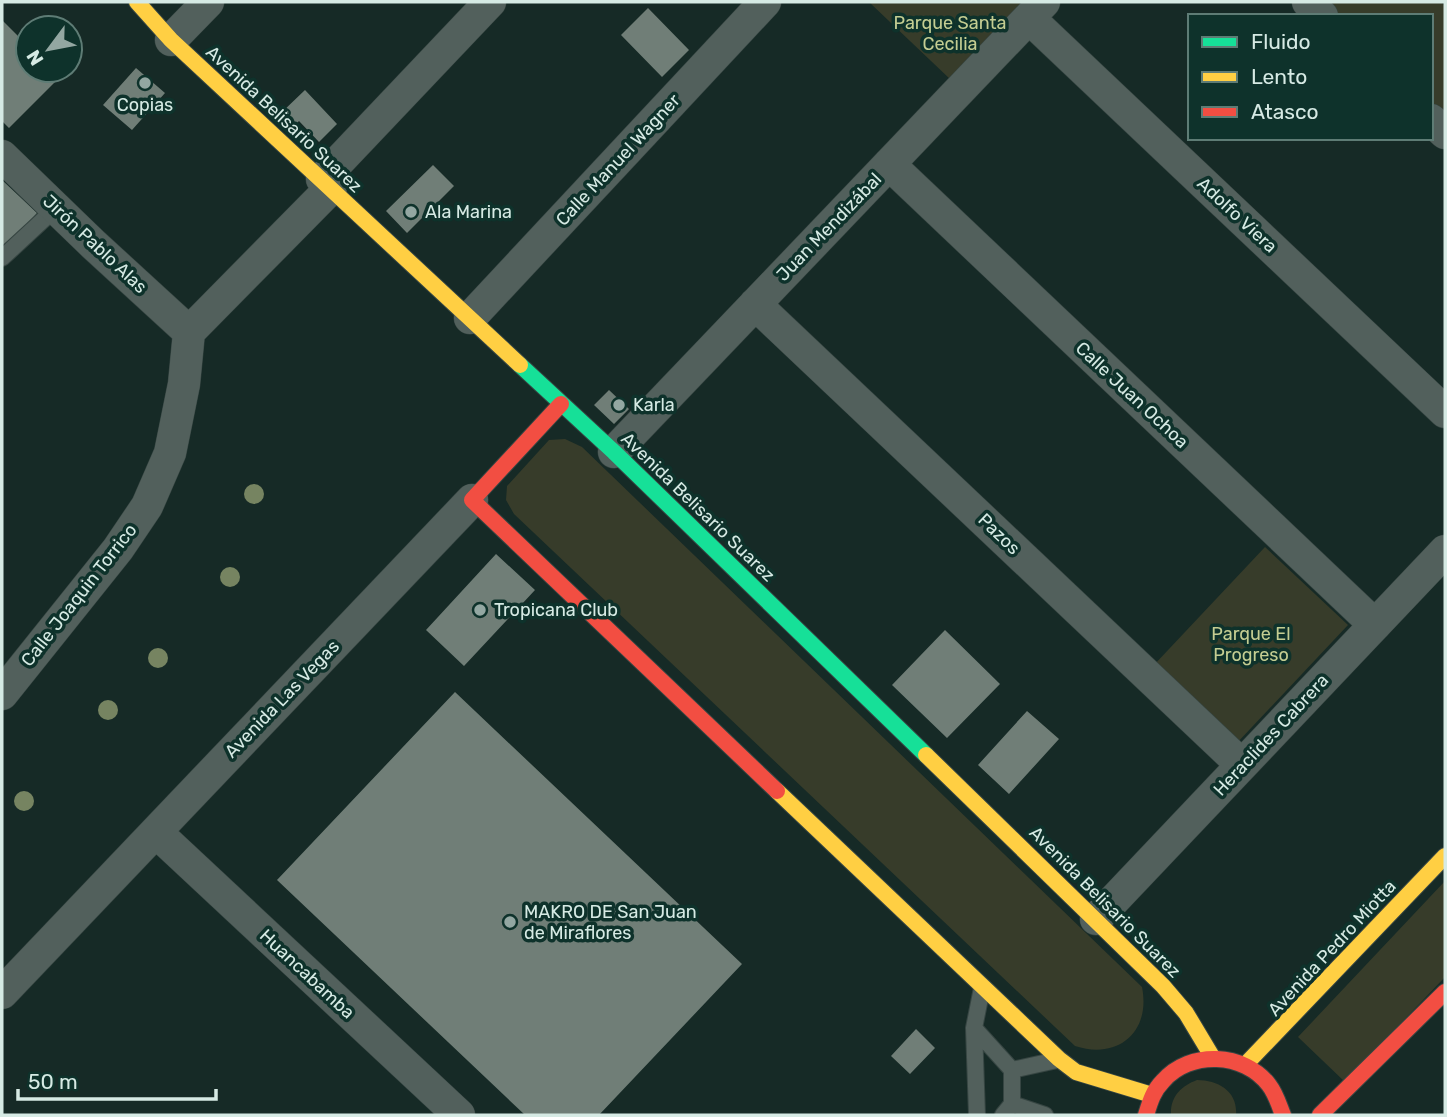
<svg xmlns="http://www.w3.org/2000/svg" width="1447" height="1117" font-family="Rubik,sans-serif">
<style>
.green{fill:#373c2a}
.building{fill:#707e77}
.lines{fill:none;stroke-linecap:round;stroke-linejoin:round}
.lane-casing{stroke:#364542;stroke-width:18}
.street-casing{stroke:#364542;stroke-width:33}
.fast-casing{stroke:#364542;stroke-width:18}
.slow-casing{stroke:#364542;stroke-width:18}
.jam-casing{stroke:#364542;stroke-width:18}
.lane{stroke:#52605c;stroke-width:16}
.street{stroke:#52605c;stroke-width:32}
.fast{stroke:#16e098;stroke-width:16}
.slow{stroke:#ffcf43;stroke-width:16}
.jam{stroke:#f24e42;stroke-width:16}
.tree{fill:#768461}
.poi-dot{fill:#93a7a2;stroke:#0e322b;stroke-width:2.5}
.labels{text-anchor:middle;stroke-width:7;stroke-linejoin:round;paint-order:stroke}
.park-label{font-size:18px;fill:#c4cd92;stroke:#0e322b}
.poi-label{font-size:18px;fill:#d6eae4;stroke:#0e322b;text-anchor:start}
.street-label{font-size:18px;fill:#d6eae4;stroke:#0e322b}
</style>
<rect width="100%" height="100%" fill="#162a26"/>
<path class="green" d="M869 2H1025L951 80Z
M1322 2H1441L1445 6V119L1431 105V16H1337Z
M565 439 582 447 1142 987C1151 1032 1118 1060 1075 1046L514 514 506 500 507 486 549 440Z
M1265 547 1348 625 1236 744 1153 666Z
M1445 881V977L1345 1082 1298 1037Z
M1197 1080C1219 1080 1238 1092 1236 1115H1171C1170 1097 1181 1086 1197 1080Z"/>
<path class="building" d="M648 8 689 50 662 77 621 35Z
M2 20 28 46V70H53L60 77 9 128 2 121Z
M136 68 165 93 132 130 103 105Z
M305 90 337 124 319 142 299 121 294 126 281 113Z
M433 165 454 186 407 233 386 211Z
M2 180 37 213 2 251Z
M609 390 629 409 614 424 594 405Z
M496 554 535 590 464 666 426 630Z
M945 630 1000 684 947 738 892 685Z
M455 692 742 964 599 1115H525L277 880Z
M1027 711 1059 739 1009 794 978 765Z
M916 1029 935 1048 910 1074 891 1056Z"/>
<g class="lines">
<defs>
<path id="lane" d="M2 258 56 208
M974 1028 1012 1070 1057 1060
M1012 1104V1070
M977 1115 974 1028 982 988
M1003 1115 1012 1104 1045 1115"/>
<path id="street" d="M1308 2 1322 16
M1029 18 1445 412
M171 40 208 2
M1431 120 1445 133
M2 156 93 244 189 332
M889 164 1375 625
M322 179 490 2
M755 304 1242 765
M470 318 765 2
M189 332 331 188
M614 452 1044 2
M2 694 118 549 147 506 170 453 184 384 189 332
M156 832 459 1115
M1096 919 1445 551
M2 993 472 500"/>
<path id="fast" d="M520 365 614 452 926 755"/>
<path id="slow" d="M137 2 171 40 520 365
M926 755 1163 986 1186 1013 1213 1058
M777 791 1059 1059 1076 1072 1152 1095
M1245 1065 1445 856"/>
<path id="jam" d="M561 404 472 500 777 791
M1146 1115C1150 1102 1153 1091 1163 1081 1190 1050 1244 1052 1269 1085 1276 1094 1279 1105 1283 1115
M1320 1115 1445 992"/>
</defs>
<use href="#lane" class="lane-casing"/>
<use href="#street" class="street-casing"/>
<use href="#fast" class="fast-casing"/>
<use href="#slow" class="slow-casing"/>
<use href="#jam" class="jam-casing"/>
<use href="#lane" class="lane"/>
<use href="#street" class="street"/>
<use href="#fast" class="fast"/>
<use href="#slow" class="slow"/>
<use href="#jam" class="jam"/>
</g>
<g class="tree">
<circle cx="254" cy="494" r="10"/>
<circle cx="230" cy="577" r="10"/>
<circle cx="158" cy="658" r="10"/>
<circle cx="108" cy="710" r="10"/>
<circle cx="24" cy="801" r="10"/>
</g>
<g class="poi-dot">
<circle cx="145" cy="83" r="7"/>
<circle cx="411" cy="212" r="7"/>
<circle cx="619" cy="405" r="7"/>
<circle cx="480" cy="610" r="7"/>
<circle cx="510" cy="922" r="7"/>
</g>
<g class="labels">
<g class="park-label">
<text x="950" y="29">Parque Santa<tspan x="950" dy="21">Cecilia</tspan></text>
<text x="1251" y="640">Parque El<tspan x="1251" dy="21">Progreso</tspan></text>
</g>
<g class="poi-label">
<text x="145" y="111" text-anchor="middle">Copias</text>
<text x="425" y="218">Ala Marina</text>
<text x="633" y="411">Karla</text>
<text x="494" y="616">Tropicana Club</text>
<text x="524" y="918">MAKRO DE San Juan<tspan x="524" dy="21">de Miraflores</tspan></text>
</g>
<g class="street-label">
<text transform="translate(284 119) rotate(43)" y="6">Avenida Belisario Suarez</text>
<text transform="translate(618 160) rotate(-47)" y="6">Calle Manuel Wagner</text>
<text transform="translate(1237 215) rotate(43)" y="6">Adolfo Viera</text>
<text transform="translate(829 227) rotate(-46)" y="6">Juan Mendizábal</text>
<text transform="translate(95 244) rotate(43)" y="6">Jirón Pablo Alas</text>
<text transform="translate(1132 395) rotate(43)" y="6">Calle Juan Ochoa</text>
<text transform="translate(698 507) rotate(44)" y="6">Avenida Belisario Suarez</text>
<text transform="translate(999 534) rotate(44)" y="6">Pazos</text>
<text transform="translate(79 595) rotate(-52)" y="6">Calle Joaquin Torrico</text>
<text transform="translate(282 699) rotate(-46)" y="6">Avenida Las Vegas</text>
<text transform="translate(1271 735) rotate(-47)" y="6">Heraclides Cabrera</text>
<text transform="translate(1105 902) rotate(45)" y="6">Avenida Belisario Suarez</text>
<text transform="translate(1332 948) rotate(-47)" y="6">Avenida Pedro Miotta</text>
<text transform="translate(307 974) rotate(43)" y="6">Huancabamba</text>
</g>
</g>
<rect width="1447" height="1117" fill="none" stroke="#d6eae4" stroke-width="7"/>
<rect x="1188" y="14" width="245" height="126" fill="#0e322b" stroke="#5e7c75" stroke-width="2"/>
<rect x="1202" y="37" width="35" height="10" fill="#16e098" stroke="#5e7c75" stroke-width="2"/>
<text x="1251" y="49" font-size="21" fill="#d6eae4">Fluido</text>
<rect x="1202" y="72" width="35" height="10" fill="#ffcf43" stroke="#5e7c75" stroke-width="2"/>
<text x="1251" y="84" font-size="21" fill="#d6eae4">Lento</text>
<rect x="1202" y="107" width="35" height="10" fill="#f24e42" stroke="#5e7c75" stroke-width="2"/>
<text x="1251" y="119" font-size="21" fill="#d6eae4">Atasco</text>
<g transform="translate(49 49) rotate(238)"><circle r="33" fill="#0e322b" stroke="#5e7c75" stroke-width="2"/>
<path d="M0-5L12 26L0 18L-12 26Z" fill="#93a7a2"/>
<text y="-10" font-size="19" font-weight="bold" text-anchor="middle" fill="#d6eae4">N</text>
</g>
<path d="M18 1089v10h198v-10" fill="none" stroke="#d6eae4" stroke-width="3.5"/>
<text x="28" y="1089" font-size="21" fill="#d6eae4" stroke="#0e322b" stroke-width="5" paint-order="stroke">50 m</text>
</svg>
